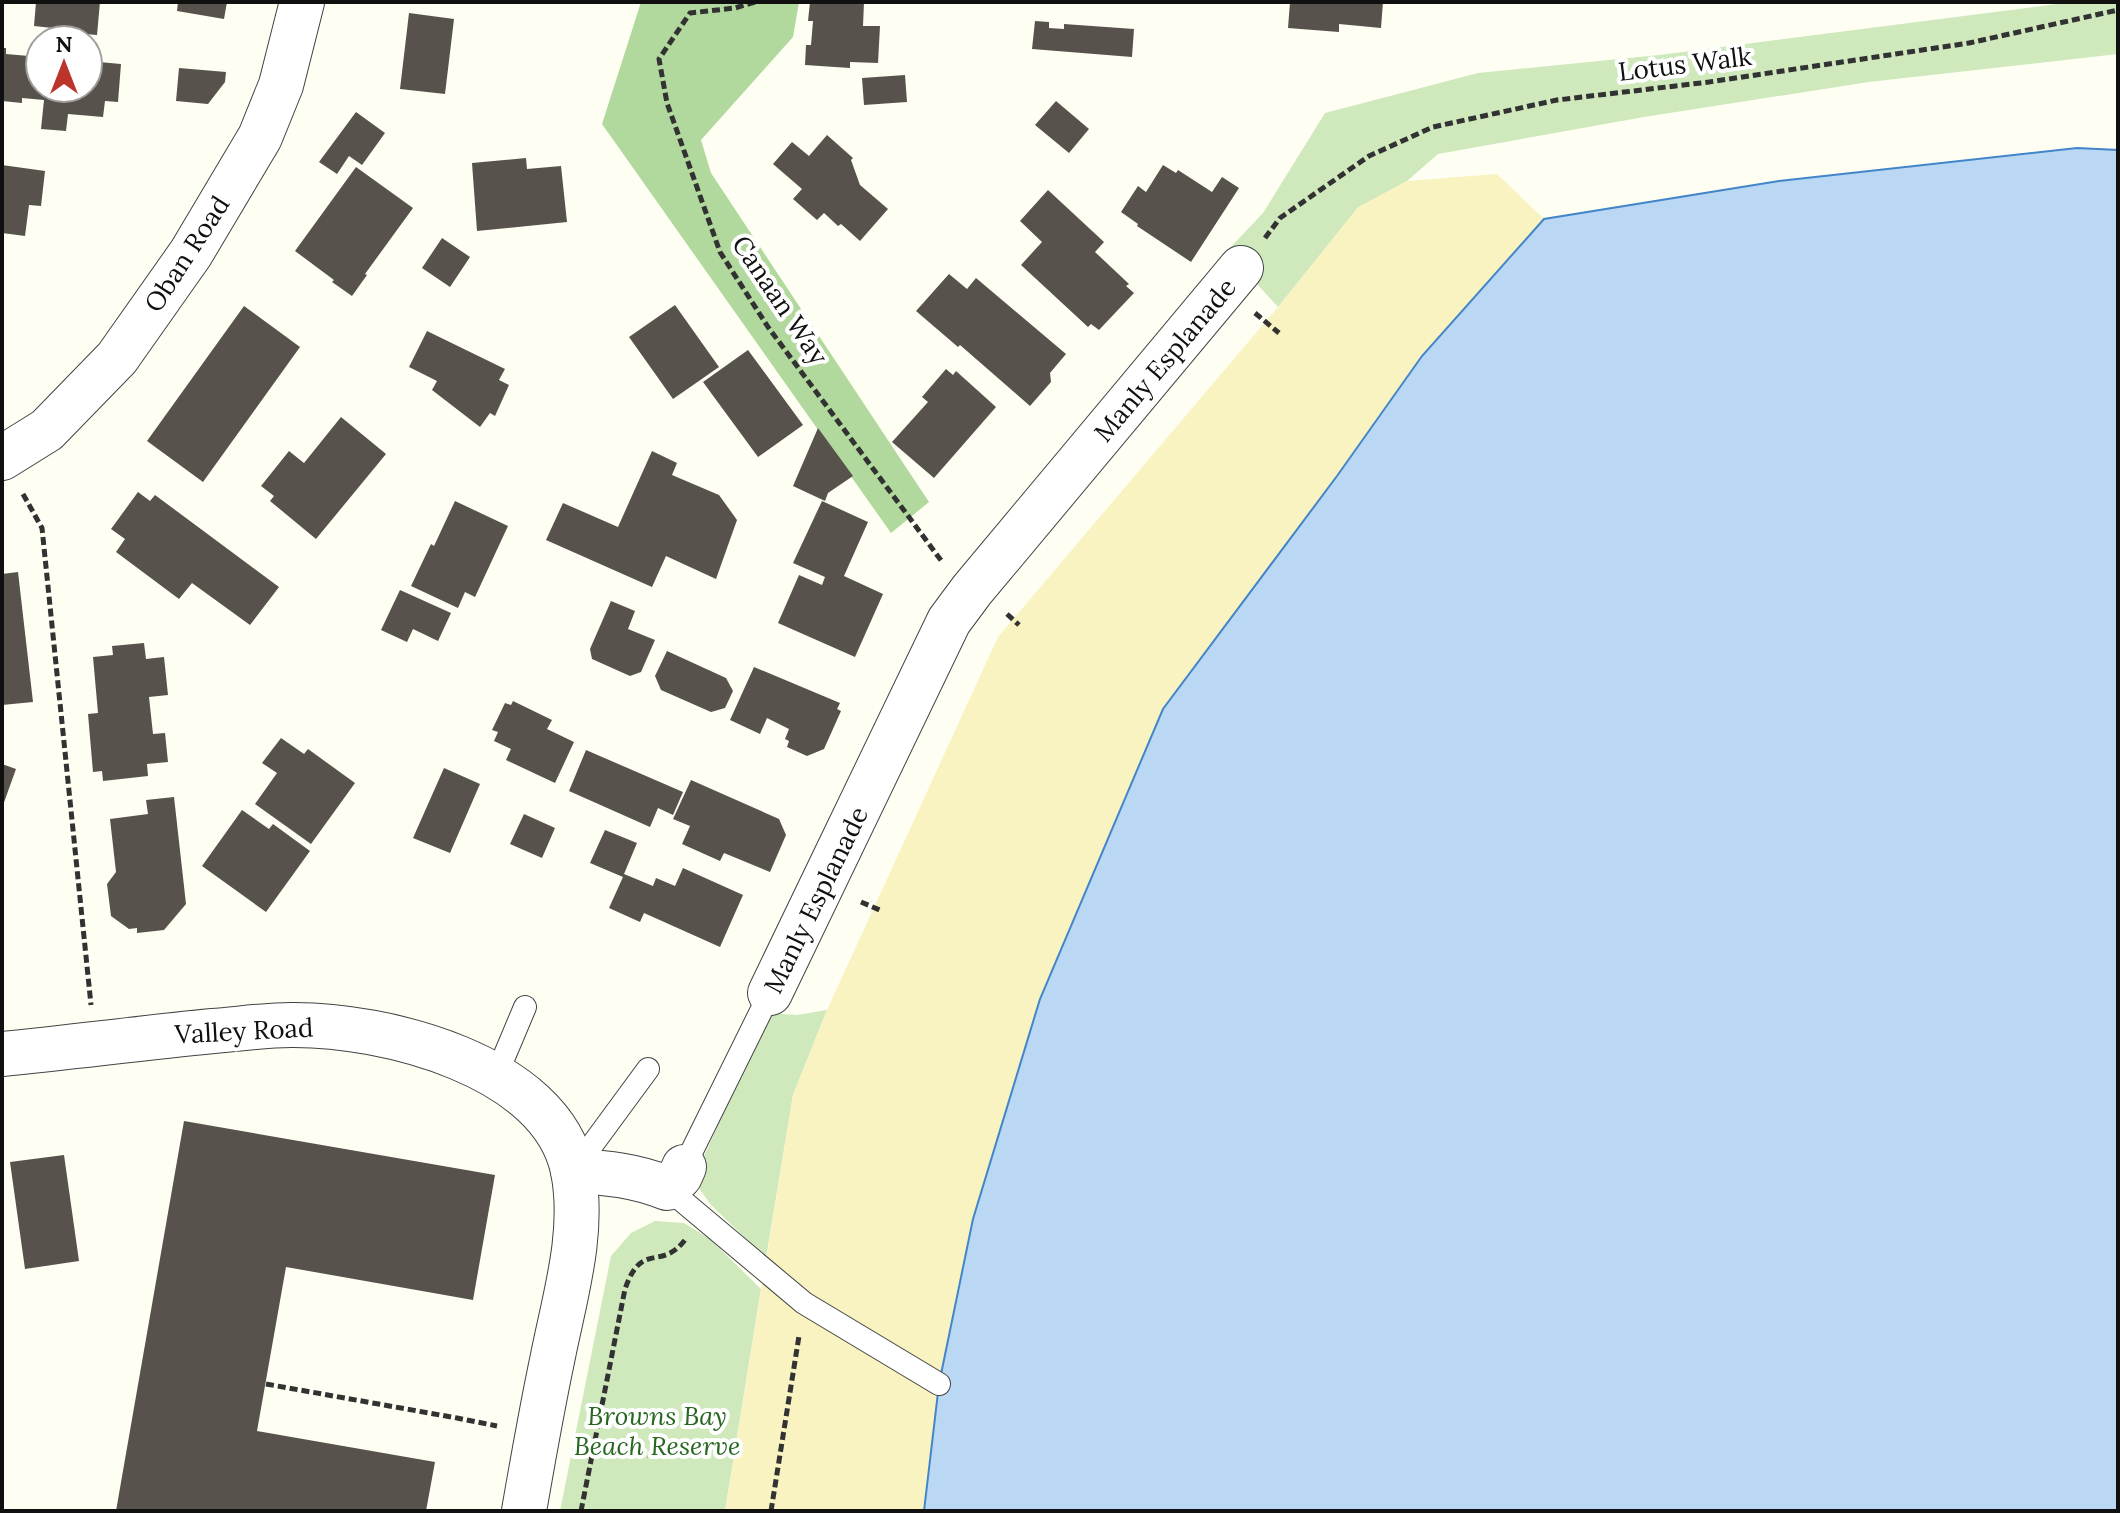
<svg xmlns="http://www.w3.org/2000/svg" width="2120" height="1513" font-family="Lora,serif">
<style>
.green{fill:#cfe9bd}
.forest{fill:#b2d99d}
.sand{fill:#f9f2c1}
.water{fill:#bad8f4;stroke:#4385c9;stroke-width:2}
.building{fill:#58524d}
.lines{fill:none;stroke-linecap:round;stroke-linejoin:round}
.service-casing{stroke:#434343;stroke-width:24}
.minor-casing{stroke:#434343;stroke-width:46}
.tertiary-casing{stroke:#434343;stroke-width:46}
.path{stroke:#323232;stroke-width:5;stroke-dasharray:8 4;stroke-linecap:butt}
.service{stroke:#fff;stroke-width:22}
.minor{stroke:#fff;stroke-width:44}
.tertiary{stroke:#fff;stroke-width:44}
.labels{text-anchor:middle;stroke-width:8;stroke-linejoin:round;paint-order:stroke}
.street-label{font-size:26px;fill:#101010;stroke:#fff}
.park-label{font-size:26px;font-style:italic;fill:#286721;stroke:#fff}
</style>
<rect width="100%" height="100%" fill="#fffef3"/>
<path class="green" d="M2073 2H2118V54L1869 82 1644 117 1438 154 1407 181 1358 208 1278 307 1227 251 1263 213 1325 113 1478 73 1659 55Z
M827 1010 793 1095 766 1258 711 1205 698 1187 699 1167 769 1013 797 1015Z
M655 1221 684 1223 710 1239 761 1289 725 1511H560L611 1256 631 1233Z"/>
<path class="forest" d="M641 2H799L793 37 701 140 711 173 929 502 891 533 602 124Z"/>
<path class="sand" d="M1497 174 1544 219 1422 356 1337 476 1163 709 1040 999 973 1219 939 1384 924 1511H725L793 1095 827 1010 998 637 1278 307 1358 207 1407 181Z"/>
<path class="water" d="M2077 148 2118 150V1511H924L939 1384 973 1219 1040 999 1163 709 1337 476 1422 356 1544 219 1779 181Z"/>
<path class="building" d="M36 2H100L97 35 62 32V29L34 26Z
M178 2H227L224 19 177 11Z
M810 2H864L863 26H880L878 63 850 62V68L805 65 806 45H811L813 21H808Z
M1290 2H1383L1381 28 1339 24V32L1288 28Z
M409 13 454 19 445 94 400 89Z
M1035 21 1049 22V28L1064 29V24L1134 29 1132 57 1032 49Z
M2 48H6V54L40 57V88H88V61L121 64 118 102 105 101 103 117 68 114 66 131 41 129 44 100 22 98V103L2 101Z
M179 68 226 72 225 82 208 104 176 101Z
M905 75 907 102 864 105 862 78Z
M1056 101 1089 129 1069 153 1035 125Z
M356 112 385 133 362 165 349 156 337 174 319 162Z
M827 135 853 158 851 160 860 185 888 209 860 241 841 224 838 226 824 213 817 220 793 199 802 189 773 164 792 142 809 156Z
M526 158 527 169 561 166 567 222 477 231 472 163Z
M2 165 45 171 41 206 29 205 25 236 2 233Z
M1163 165 1176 173 1178 170 1212 192 1222 177 1239 188 1191 262 1137 226 1138 224 1121 212 1138 186 1146 192Z
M356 167 413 208 365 274 367 275 352 296 332 282 334 280 295 251Z
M1048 190 1104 242 1095 252 1129 284 1126 286 1134 293 1099 330 1091 324 1088 327 1021 265 1042 242 1020 221Z
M442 238 470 257 450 287 422 268Z
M949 274 967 289 976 278 1066 354 1050 373 1051 382 1030 406 960 345 958 347 916 311Z
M675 305 719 367 673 399 629 337Z
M244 306 300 347 203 482 147 441Z
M427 331 505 369 499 380 509 385 495 416 490 413 480 427 432 390 437 381 409 367Z
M748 350 803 425 758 457 703 382Z
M946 369 953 375 956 371 996 407 934 478 892 442 928 402 922 397Z
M341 417 386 454 316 539 270 501 274 496 261 486 289 451 304 463Z
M818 428 853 476 828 493 825 501 793 486Z
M652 451 677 463 672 475 719 495 737 520 716 579 666 556 652 587 546 540 563 503 618 527Z
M138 492 150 501 155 495 279 587 250 625 192 583 179 599 116 552 125 539 111 529Z
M455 501 508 526 475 597 465 592 458 608 411 586 431 544 434 546Z
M822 501 868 522 844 576 883 594 855 657 778 623 799 575 822 585 825 577 793 563Z
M18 572 33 702 2 705V574Z
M400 590 451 613 438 641 413 629 407 642 381 630Z
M611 601 635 611 628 629 655 640 641 672 630 676 592 659 590 649Z
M144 643 146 659 164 657 168 695 149 697 153 734 165 733 168 762 147 764 148 776 103 781 102 771 93 772 88 714 98 713 93 657 113 655 112 646Z
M667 651 726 678 733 691 725 708 711 712 661 690 655 676Z
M754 667 840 703 837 709 841 711 824 749 807 756 787 747 789 741 785 739 789 729 767 718 760 734 730 720Z
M513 701 552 720 547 729 574 742 555 783 506 760 511 749 494 741 498 732 492 730 505 703 511 705Z
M281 738 304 754 308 749 355 783 311 844 255 804 277 773 262 763Z
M586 750 683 792 673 815 658 808 650 827 569 791Z
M2 764 16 769 2 808Z
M444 768 480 784 450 853 413 838Z
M691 780 779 819 786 835 770 872 724 853 720 861 682 844 690 826 673 819Z
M174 797 186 904 164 930 137 933V928L129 929 111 916 107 884 116 872 110 819 148 814 146 800Z
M242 810 269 829 273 824 310 851 266 912 202 866Z
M524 814 555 828 542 858 510 844Z
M605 830 637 843 624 874 653 886 656 878 675 886 683 868 743 895 720 947 644 913 640 922 609 908 623 877 590 863Z
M184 1121 495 1175 473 1300 286 1267 257 1431 435 1462 426 1511H116Z
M64 1155 79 1261 25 1269 10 1162Z"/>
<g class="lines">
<defs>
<path id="service" d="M496 1076 525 1007
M684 1167 770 993
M573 1171 648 1069
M667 1188 804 1303 939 1384"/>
<path id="minor" d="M2 458 47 430 117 358 191 253 260 137 281 85 302 2
M770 993 949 621 972 590 1241 268
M573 1171C609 1173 633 1175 667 1188L680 1176 684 1167"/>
<path id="tertiary" d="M2 1054C72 1047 142 1038 213 1031 239 1029 265 1025 291 1025 383 1024 552 1065 573 1171 585 1232 565 1296 553 1356 542 1408 533 1459 524 1511"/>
</defs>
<use href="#service" class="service-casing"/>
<use href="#minor" class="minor-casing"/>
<use href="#tertiary" class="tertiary-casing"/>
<path class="path" d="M755 2 735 8 690 13 659 59 667 103 720 252 768 327 943 563
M1265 238 1280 218 1369 156 1433 127 1557 100 1709 82 1969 43 2118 10
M1255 313 1279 333
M23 494 42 528 91 1005
M1007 614 1019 625
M861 902 882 911
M266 1384 457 1418 497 1426
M577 1443 652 1456
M581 1511 625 1289C642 1240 660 1272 685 1240
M771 1511 799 1336"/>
<use href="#service" class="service"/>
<use href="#minor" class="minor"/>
<use href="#tertiary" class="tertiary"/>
</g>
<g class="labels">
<g class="street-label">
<text transform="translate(1685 64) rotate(-7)" y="9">Lotus Walk</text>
<text transform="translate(187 254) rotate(-57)" y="9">Oban Road</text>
<text transform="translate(780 300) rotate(56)" y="9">Canaan Way</text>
<text transform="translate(1165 360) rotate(-50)" y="9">Manly Esplanade</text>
<text transform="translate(816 900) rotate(-64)" y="9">Manly Esplanade</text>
<text transform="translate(244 1031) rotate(-3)" y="9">Valley Road</text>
</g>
<g class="park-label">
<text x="657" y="1425">Browns Bay<tspan x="657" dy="30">Beach Reserve</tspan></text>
</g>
</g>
<rect width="2120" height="1513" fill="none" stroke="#101010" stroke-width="8"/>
<g transform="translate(64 64)"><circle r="38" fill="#ffffff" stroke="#9f9f9f" stroke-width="2"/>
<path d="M0-6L14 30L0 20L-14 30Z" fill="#bc352c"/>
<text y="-12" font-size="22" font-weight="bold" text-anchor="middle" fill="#101010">N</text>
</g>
</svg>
